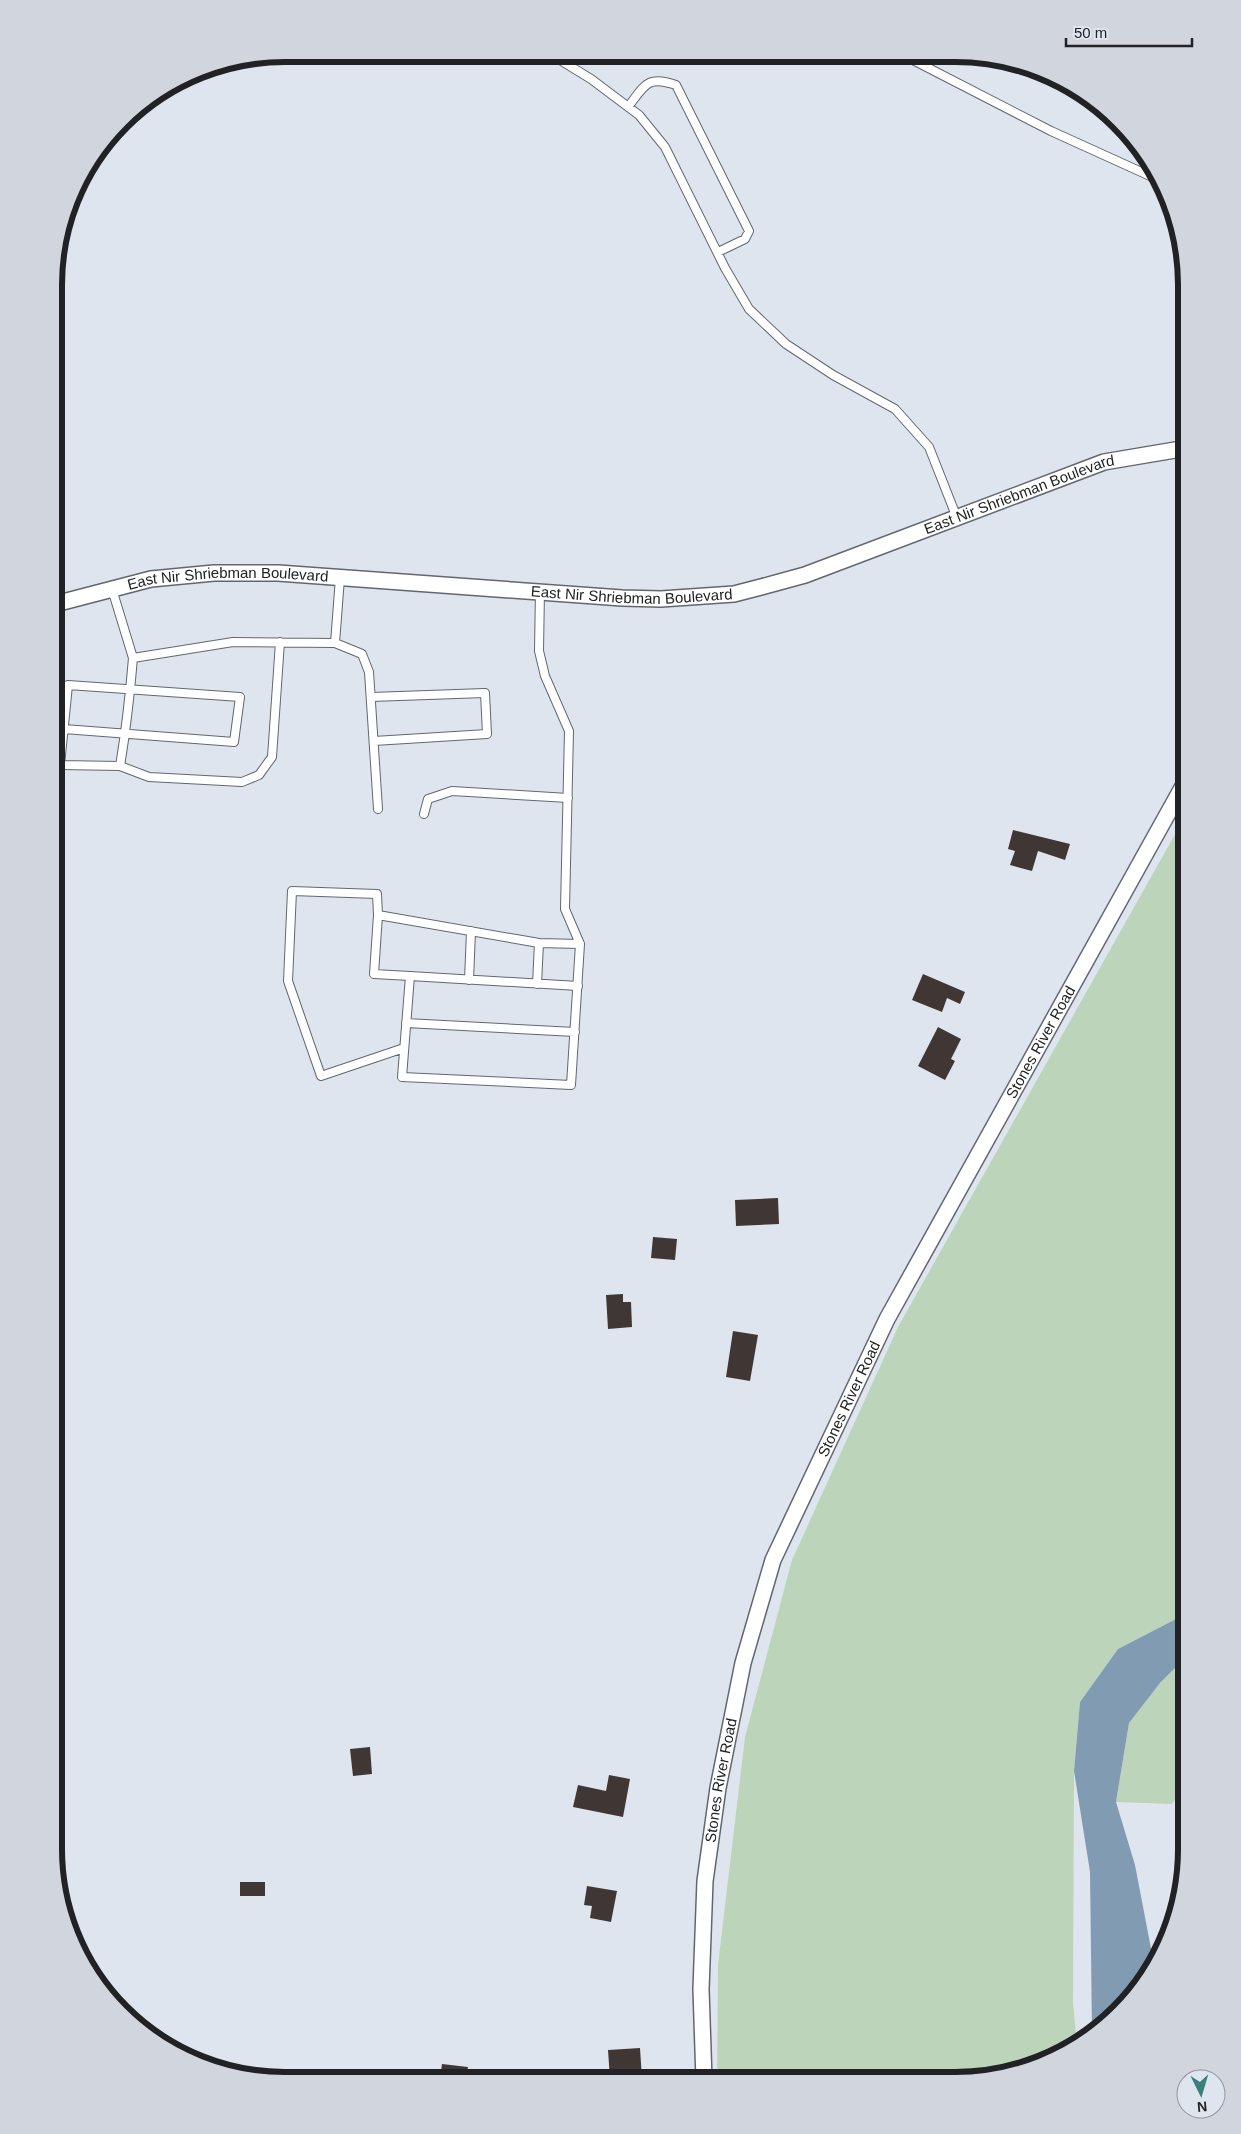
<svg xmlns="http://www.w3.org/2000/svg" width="1241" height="2134" font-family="Arial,sans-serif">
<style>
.green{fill:#bbd4ba}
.water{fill:#819cb2}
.building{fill:#403734}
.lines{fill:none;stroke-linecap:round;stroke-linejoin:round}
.service-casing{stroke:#62676f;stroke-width:10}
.minor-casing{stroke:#62676f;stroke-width:18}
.service{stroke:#fff;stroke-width:8}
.minor{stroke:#fff;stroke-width:15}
.labels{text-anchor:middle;stroke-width:5;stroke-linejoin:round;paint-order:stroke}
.street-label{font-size:15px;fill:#202225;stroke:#dfe5ee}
.rim{fill:none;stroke:#202225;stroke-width:6}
</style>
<rect width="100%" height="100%" fill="#dfe5ee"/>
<path class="green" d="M1187 813V1609L1176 1619 1118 1649 1080 1702 1074 1771 1073 2003 1077 2045 1030 2068 955 2080H717L718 1965 745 1737 792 1560 898 1327Z
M1187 1656V1780L1172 1804 1116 1802 1129 1723 1160 1683Z"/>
<path class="water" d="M1187 1609V1656L1160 1683 1129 1723 1116 1802 1135 1865 1154 1964 1139 1990 1092 2034 1090 1872 1074 1771 1080 1702 1118 1649 1176 1619Z"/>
<path class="building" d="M1013 830 1070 844 1065 860 1038 851 1032 871 1010 865 1015 851 1008 849Z
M923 974 965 992 960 1004 947 998 942 1012 912 1000Z
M938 1027 961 1039 951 1059 955 1061 945 1080 918 1066Z
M778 1198 779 1224 736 1226 735 1200Z
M653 1237 677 1239 675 1260 651 1258Z
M623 1294V1302H631L632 1327 608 1329 606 1295Z
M733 1331 758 1335 750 1381 726 1377Z
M370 1747 372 1774 353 1776 350 1749Z
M609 1775 630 1779 623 1817 573 1807 578 1785 606 1791Z
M240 1882H265V1896H240Z
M587 1886 617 1891 611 1922 590 1918 592 1906 584 1905Z
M640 2048 642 2079H610L608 2050Z
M442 2064 468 2067 466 2079H440Z"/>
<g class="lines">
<defs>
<path id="service" d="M552 55 591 79 639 115 665 147 725 268 749 309 786 344 833 375 895 409 929 447 957 518
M909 58 1051 131 1159 180
M628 107C645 85 647 75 676 85L749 231 745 239 718 252
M340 578 335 643 362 654 369 672 378 809
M112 589 133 658 233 642 335 643
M540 590 539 651 545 676 569 731 565 909 580 944 571 1085 402 1077 410 976 578 986
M371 697 485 693 487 734 374 741
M64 729 234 742 240 697 68 685 60 765 120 766C126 730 130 694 133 658
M120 766 149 777 242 782 259 775 272 757 280 642
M424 814 428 799 452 791 568 798
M378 915 377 894 292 891 288 981 321 1076 404 1048
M410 976 374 974 378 915 539 943
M469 980 471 931
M537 984 539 943 580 944
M406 1023 575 1032"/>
<g id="minor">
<path id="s1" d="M55 604 151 579 214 573H278L622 598 661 599 734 594 761 587 805 575 1104 462 1187 448"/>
<path id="s2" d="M704 2080 701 1989 705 1881 718 1788 743 1663 773 1560 887 1319 1187 779"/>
</g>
</defs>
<use href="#service" class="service-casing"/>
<use href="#minor" class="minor-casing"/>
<use href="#service" class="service"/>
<use href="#minor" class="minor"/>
</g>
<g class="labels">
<g class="street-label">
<text dy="5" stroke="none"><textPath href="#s1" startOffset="986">East Nir Shriebman Boulevard</textPath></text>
<text dy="5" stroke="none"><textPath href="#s1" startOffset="176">East Nir Shriebman Boulevard</textPath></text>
<text dy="5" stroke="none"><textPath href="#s1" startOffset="581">East Nir Shriebman Boulevard</textPath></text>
<text dy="5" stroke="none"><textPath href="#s2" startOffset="1111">Stones River Road</textPath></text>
<text dy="5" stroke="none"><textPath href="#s2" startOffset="706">Stones River Road</textPath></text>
<text dy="5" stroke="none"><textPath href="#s2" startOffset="301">Stones River Road</textPath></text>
</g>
</g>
<path d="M0 0H1241V2134H0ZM285 62H955A223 223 0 0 1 1178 285V1849A223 223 0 0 1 955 2072H285A223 223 0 0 1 62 1849V285A223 223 0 0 1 285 62Z" fill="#d0d5de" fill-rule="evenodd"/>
<path class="rim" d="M285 62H955A223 223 0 0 1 1178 285V1849A223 223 0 0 1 955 2072H285A223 223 0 0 1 62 1849V285A223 223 0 0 1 285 62Z"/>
<g transform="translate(1201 2094) rotate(175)"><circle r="24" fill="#dfe5ee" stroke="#93979e"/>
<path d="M0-4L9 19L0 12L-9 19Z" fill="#38807b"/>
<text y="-8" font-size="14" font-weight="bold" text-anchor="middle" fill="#202225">N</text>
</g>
<path d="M1066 38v8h126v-8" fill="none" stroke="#202225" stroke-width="2.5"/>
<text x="1074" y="38" font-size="15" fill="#202225" stroke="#dfe5ee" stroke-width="4" paint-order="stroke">50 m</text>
</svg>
